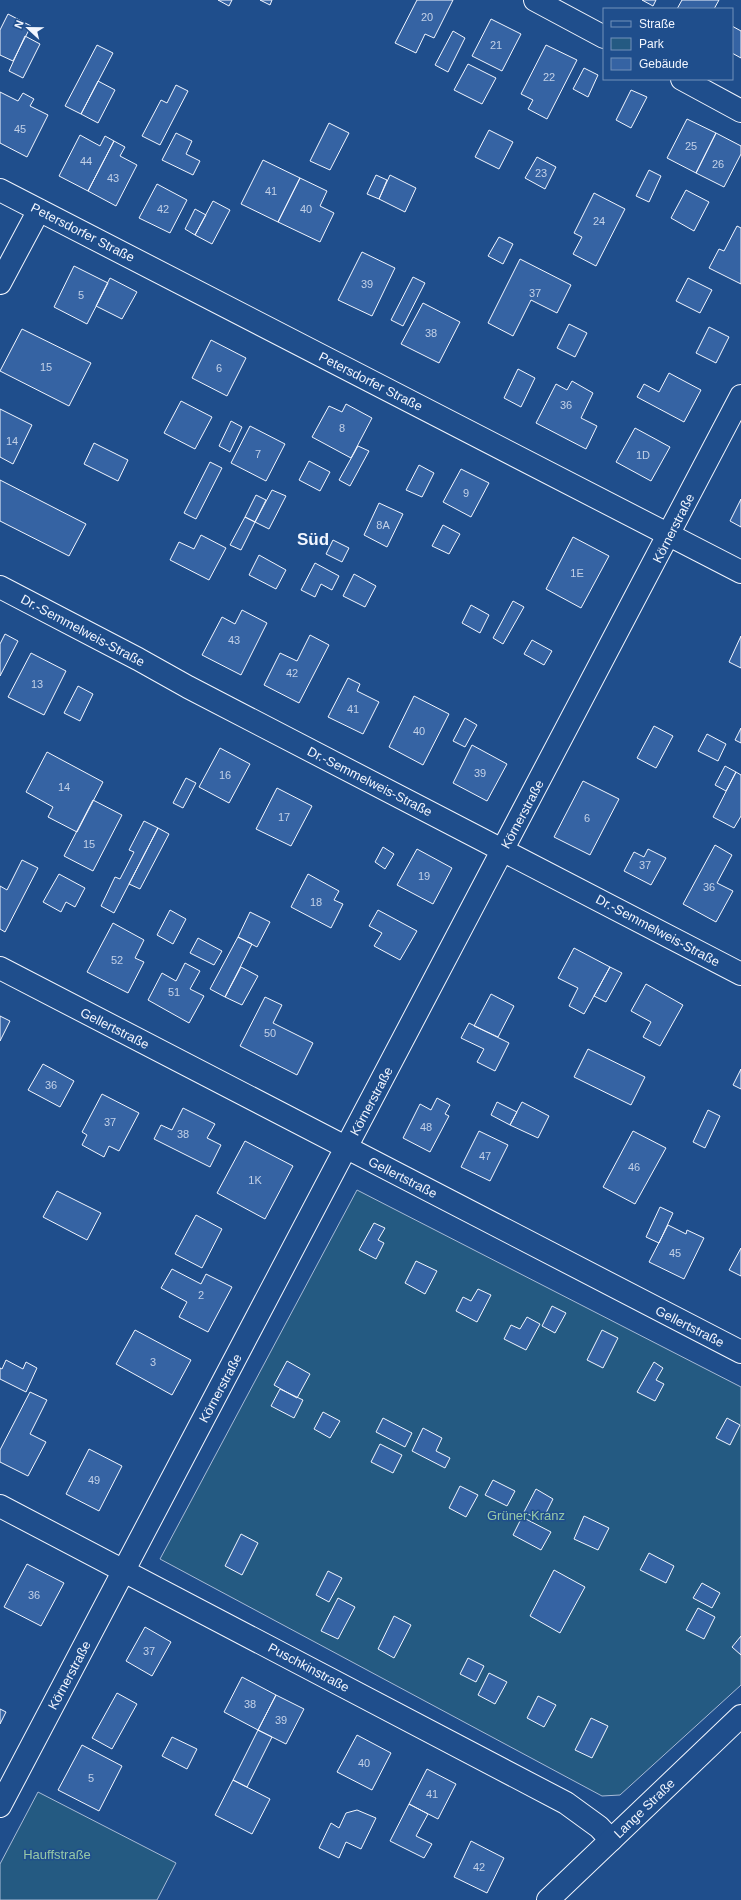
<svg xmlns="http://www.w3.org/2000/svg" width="741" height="1900" font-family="Arial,sans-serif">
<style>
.green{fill:#245a82;stroke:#a8bbd7}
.building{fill:#3563a3;stroke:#f2f6ff}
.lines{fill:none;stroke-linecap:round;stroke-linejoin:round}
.street-casing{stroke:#f2f6ff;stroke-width:24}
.secondary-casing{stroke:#f2f6ff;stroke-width:24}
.street{stroke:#1f4e8c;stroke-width:22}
.secondary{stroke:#1f4e8c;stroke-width:22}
.labels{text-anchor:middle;stroke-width:3;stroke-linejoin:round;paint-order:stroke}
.number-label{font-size:11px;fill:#c3d1e8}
.street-label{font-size:13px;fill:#f2f6ff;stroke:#1f4e8c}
.park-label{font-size:13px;fill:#97c8a6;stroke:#1f4e8c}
.district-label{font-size:17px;font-weight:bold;fill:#f2f6ff;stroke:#1f4e8c}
</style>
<rect width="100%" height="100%" fill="#1f4e8c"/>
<path class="green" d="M357 1190 741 1387V1685L620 1795 602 1796 160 1559Z
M38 1792 176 1863 157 1900H0V1864Z"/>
<path class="building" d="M218 0H232L229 6Z
M260 0H272L270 5Z
M417 0H453L434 38 425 34 416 53 395 43Z
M642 0H656L653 6Z
M682 0H719L714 9H677Z
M8 14 31 26 13 61 0 55V30Z
M491 19 521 34 502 71 472 56Z
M732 26 741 31V58L732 53Z
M453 31 465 38 448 72 435 65Z
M25 36 40 44 23 78 9 71Z
M97 45 113 53 81 114 65 106Z
M546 45 577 60 547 119 528 109 533 100 521 94Z
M468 64 496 78 482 104 454 90Z
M584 68 598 75 588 97 573 89Z
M98 81 115 90 98 123 81 114Z
M176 85 188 91 160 145 142 136 161 100 167 103Z
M631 90 647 97 631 128 616 120Z
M0 92 18 101 23 93 34 99 30 106 48 115 27 157 0 143Z
M687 119 716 133 696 173 667 158Z
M329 123 349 133 330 170 310 161Z
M489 130 513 142 499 169 475 157Z
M176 133 192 141 186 154 200 161 193 175 162 160Z
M716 133 741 146V154L724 187 696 173Z
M80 135 100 146 105 136 114 141 88 191 59 176Z
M114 141 125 147 120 156 137 165 116 206 88 191Z
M537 157 556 167 545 189 525 178Z
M263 160 300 178 278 222 241 204Z
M649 170 661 176 649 202 636 196Z
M376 175 387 180 379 199 367 194Z
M390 175 416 188 405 212 379 199Z
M300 178 327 191 320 206 334 213 320 242 278 222Z
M157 184 187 200 170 233 139 218Z
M686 190 709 202 694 231 671 218Z
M594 193 625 209 596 266 573 254 582 237 574 233Z
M213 201 230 210 212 244 195 235Z
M195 209 206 215 195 235 185 229Z
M737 226 741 228V284L709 268 719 249 724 251Z
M499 237 513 244 503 264 488 256Z
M362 252 395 268 372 316 338 300Z
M520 259 571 285 557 313 531 300 513 336 488 323Z
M74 266 108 283 87 324 54 307Z
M413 277 425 283 403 326 391 320Z
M110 278 137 292 122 319 96 306Z
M688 278 712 290 700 313 676 301Z
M423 303 460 322 439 363 401 344Z
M569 324 587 333 575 357 557 348Z
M709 327 729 337 716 363 696 353Z
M22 329 91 363 69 406 0 371Z
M211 340 246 358 227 396 192 378Z
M518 369 535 378 521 407 504 398Z
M669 373 701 390 684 422 637 397 644 384 659 392Z
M572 381 593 393 581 418 597 426 586 449 536 423 556 384 567 390Z
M181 401 212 417 195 449 164 433Z
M346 404 372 418 351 458 312 437 329 406 342 412Z
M0 409 32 425 13 464 0 457Z
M231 421 242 427 230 452 219 446Z
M250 426 285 444 266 481 231 463Z
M635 428 670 447 651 481 616 462Z
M94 443 128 460 118 481 84 464Z
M358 446 369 451 350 486 339 480Z
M309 461 330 472 320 491 299 480Z
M210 462 222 468 196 519 184 513Z
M419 465 434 473 422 497 406 490Z
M461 469 489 483 471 517 443 502Z
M0 480 86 524 69 556 0 521Z
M272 490 286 496 269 529 255 522Z
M256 495 266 500 255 522 245 517Z
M741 499V527L730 521Z
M379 503 403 514 387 547 364 535Z
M245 517 255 522 241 550 230 545Z
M443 525 460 534 449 554 432 546Z
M201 535 226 548 209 580 170 560 179 542 194 549Z
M573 537 609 556 581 608 546 589Z
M333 540 349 548 342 562 326 554Z
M259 555 286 570 276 589 249 575Z
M315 563 339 576 332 590 321 584 315 597 301 590Z
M354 574 376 586 365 607 343 596Z
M513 601 524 607 503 644 493 638Z
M471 605 489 615 480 633 462 623Z
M242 610 267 623 241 675 202 655 222 617 235 624Z
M5 634 18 641 0 676V644Z
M310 635 329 645 299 703 264 685 280 653 297 661Z
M741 636V668L729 662Z
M532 640 552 651 544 665 524 654Z
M31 653 66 671 44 715 8 697Z
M348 678 360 684 357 691 379 702 363 734 328 717Z
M78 686 93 694 80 721 64 713Z
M414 696 449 714 423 765 389 747Z
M465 718 477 725 465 747 453 741Z
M654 726 673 736 656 768 637 758Z
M741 728V743L735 740Z
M707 734 726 744 718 761 698 751Z
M472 745 507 764 487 801 453 783Z
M220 748 250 764 229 803 199 787Z
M47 752 103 782 77 832 48 817 53 807 26 792Z
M725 766 736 772 726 791 715 785Z
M736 772 741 775V816L734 828 713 817Z
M186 778 196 783 183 808 173 803Z
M583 781 619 799 590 855 554 837Z
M277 788 312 806 291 846 256 829Z
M93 800 122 815 93 871 64 856Z
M144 821 158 828 114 913 101 906 115 877 120 879 134 852 129 850Z
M158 828 169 834 140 889 129 884Z
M715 845 732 855 717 883 733 891 716 922 683 904Z
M383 847 394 854 385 869 375 862Z
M417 849 452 868 433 904 397 885Z
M648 849 666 858 651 885 624 871 634 852 644 857Z
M22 860 38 868 5 932 0 929V886L7 890Z
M59 874 85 888 75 907 66 902 61 912 43 902Z
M308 874 339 891 334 900 343 904 331 928 291 907Z
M170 910 186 919 173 944 157 935Z
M378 910 417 931 400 960 374 946 382 933 369 926Z
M250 912 270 922 257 947 238 937Z
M113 923 144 940 135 958 144 962 128 993 87 972Z
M238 937 252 944 225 997 210 989Z
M198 938 222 951 214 965 190 953Z
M574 948 610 967 584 1014 569 1006 578 988 558 978Z
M185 963 200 971 190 989 204 996 189 1023 148 1000 162 973 176 981Z
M241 967 258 976 242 1005 225 997Z
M610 967 622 973 606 1002 594 996Z
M646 984 683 1005 660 1046 643 1037 651 1022 631 1011Z
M491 994 514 1006 498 1037 474 1026Z
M265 997 282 1005 273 1023 313 1043 297 1075 240 1046Z
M0 1016 10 1021 0 1041Z
M469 1023 509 1043 495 1071 477 1062 484 1049 461 1038Z
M588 1049 645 1077 631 1105 574 1077Z
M43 1064 74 1081 60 1107 28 1090Z
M741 1069V1089L733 1085Z
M102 1094 139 1113 119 1151 109 1146 104 1157 82 1145 87 1135 82 1132Z
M437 1098 450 1105 445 1114 449 1116 430 1152 403 1138 420 1104 431 1110Z
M497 1102 517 1112 510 1125 491 1115Z
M522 1102 549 1116 538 1138 510 1125Z
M183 1108 215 1124 207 1138 221 1145 210 1167 154 1139 161 1125 172 1130Z
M708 1110 720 1116 705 1148 693 1142Z
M479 1131 508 1145 490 1181 461 1167Z
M633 1131 666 1148 635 1204 603 1187Z
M245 1141 293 1166 265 1219 217 1193Z
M57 1191 101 1213 87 1240 43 1217Z
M660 1207 673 1213 659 1243 646 1237Z
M196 1215 222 1229 202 1268 175 1254Z
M374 1223 385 1228 378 1240 384 1243 376 1259 359 1250Z
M668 1225 686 1234 687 1230 704 1238 684 1279 649 1262Z
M741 1248V1276L729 1270Z
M416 1261 437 1271 425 1294 405 1283Z
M172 1269 201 1284 206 1274 232 1287 208 1332 179 1317 187 1302 161 1288Z
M478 1289 491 1295 477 1322 456 1311 463 1297 471 1301Z
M552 1306 566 1313 555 1333 542 1326Z
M527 1317 540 1324 526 1350 504 1339 511 1325 520 1329Z
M135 1330 191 1360 172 1395 116 1364Z
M602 1330 618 1338 603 1368 587 1360Z
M6 1360 23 1369 26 1362 37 1368 26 1392 0 1379V1368L2 1369Z
M287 1361 310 1374 297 1398 274 1385Z
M654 1362 663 1368 656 1380 664 1384 655 1401 637 1392Z
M280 1389 303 1400 294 1418 271 1406Z
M30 1392 47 1400 30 1434 46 1442 28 1476 0 1462V1450Z
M323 1412 340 1421 330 1438 314 1429Z
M383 1418 412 1433 405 1447 376 1432Z
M727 1418 740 1425 730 1445 716 1438Z
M423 1428 442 1438 436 1451 450 1458 445 1468 412 1451Z
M380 1444 402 1455 393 1473 371 1462Z
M89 1449 122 1466 99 1511 66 1494Z
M493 1480 515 1491 507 1506 485 1495Z
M460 1486 478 1495 466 1517 449 1508Z
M536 1489 553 1499 542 1521 524 1512Z
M584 1516 609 1528 598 1550 574 1539Z
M522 1517 551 1532 541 1550 513 1535Z
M241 1534 258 1543 242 1575 225 1566Z
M649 1553 674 1566 666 1583 640 1570Z
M27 1564 64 1583 41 1626 4 1607Z
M554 1570 585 1587 560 1633 530 1616Z
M328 1571 342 1578 329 1602 316 1595Z
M702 1583 720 1593 712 1608 693 1598Z
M338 1598 355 1607 338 1639 321 1631Z
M698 1608 715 1617 704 1639 686 1630Z
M394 1616 411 1625 394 1658 378 1649Z
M145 1627 171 1642 152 1676 126 1661Z
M741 1636V1655L732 1647Z
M468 1658 484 1666 476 1682 460 1674Z
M489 1673 507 1682 495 1704 478 1695Z
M242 1677 276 1695 258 1730 224 1712Z
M117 1693 137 1704 112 1749 92 1738Z
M276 1695 304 1709 286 1744 258 1730Z
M538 1696 556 1705 544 1727 527 1718Z
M0 1709 6 1712 0 1724Z
M591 1718 608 1726 592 1758 575 1750Z
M258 1730 272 1737 247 1787 233 1780Z
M357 1735 391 1753 372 1790 337 1772Z
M172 1737 197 1749 187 1769 162 1756Z
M82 1745 122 1766 99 1811 58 1790Z
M427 1769 456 1784 438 1819 409 1804Z
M233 1780 270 1799 252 1834 215 1815Z
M409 1804 428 1814 416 1836 432 1844 424 1858 390 1841Z
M357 1810 376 1818 361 1849 346 1842 339 1858 319 1848 331 1823 339 1828 346 1813Z
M471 1841 504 1858 487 1893 454 1877Z"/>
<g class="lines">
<defs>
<path id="street" d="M535 0 604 37
M682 79 741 111
M0 190 741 572
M0 283 39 210
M0 587 138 659 188 687 741 974
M0 968 741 1352
M0 1506 566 1803 599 1827 611 1840
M0 1806 741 396"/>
<path id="secondary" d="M548 1900 741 1716"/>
</defs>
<use href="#street" class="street-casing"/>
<use href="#secondary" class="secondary-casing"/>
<use href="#street" class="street"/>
<use href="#secondary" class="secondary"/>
</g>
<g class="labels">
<g class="number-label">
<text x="427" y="21">20</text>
<text x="496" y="49">21</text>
<text x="549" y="81">22</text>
<text x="20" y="133">45</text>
<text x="691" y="150">25</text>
<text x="86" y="165">44</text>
<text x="718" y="168">26</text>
<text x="541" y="177">23</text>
<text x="113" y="182">43</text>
<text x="271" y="195">41</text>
<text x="163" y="213">42</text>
<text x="306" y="213">40</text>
<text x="599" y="225">24</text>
<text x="367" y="288">39</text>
<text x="535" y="297">37</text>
<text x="81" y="299">5</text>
<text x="431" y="337">38</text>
<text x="46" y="371">15</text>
<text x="219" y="372">6</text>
<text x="566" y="409">36</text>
<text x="342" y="432">8</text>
<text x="12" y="445">14</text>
<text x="258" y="458">7</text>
<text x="643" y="459">1D</text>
<text x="466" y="497">9</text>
<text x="383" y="529">8A</text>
<text x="577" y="577">1E</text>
<text x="234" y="644">43</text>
<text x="292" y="677">42</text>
<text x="37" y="688">13</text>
<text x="353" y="713">41</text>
<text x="419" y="735">40</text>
<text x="480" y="777">39</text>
<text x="225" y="779">16</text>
<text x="64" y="791">14</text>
<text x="284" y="821">17</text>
<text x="587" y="822">6</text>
<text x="89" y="848">15</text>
<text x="645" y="869">37</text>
<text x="424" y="880">19</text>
<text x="709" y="891">36</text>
<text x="316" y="906">18</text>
<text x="117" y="964">52</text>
<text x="174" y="996">51</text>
<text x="270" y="1037">50</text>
<text x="51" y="1089">36</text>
<text x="110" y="1126">37</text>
<text x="426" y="1131">48</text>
<text x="183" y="1138">38</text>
<text x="485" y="1160">47</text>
<text x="634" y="1171">46</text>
<text x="255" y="1184">1K</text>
<text x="675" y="1257">45</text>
<text x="201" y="1299">2</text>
<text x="153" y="1366">3</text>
<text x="94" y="1484">49</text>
<text x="34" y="1599">36</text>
<text x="149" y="1655">37</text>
<text x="250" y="1708">38</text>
<text x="281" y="1724">39</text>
<text x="364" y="1767">40</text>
<text x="91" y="1782">5</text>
<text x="432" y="1798">41</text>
<text x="479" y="1871">42</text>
</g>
<g class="street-label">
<text transform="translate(83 232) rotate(27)" y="5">Petersdorfer Straße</text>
<text transform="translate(371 381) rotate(27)" y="5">Petersdorfer Straße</text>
<text transform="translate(673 528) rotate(-63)" y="5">Körnerstraße</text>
<text transform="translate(83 630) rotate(28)" y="5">Dr.-Semmelweis-Straße</text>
<text transform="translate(370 781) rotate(27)" y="5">Dr.-Semmelweis-Straße</text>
<text transform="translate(522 814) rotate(-62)" y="5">Körnerstraße</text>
<text transform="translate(658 930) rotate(28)" y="5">Dr.-Semmelweis-Straße</text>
<text transform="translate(115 1028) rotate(27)" y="5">Gellertstraße</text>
<text transform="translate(371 1101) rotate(-62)" y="5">Körnerstraße</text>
<text transform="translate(403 1177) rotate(27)" y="5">Gellertstraße</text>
<text transform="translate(690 1326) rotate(27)" y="5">Gellertstraße</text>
<text transform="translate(220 1388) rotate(-62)" y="5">Körnerstraße</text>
<text transform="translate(309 1667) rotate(28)" y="5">Puschkinstraße</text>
<text transform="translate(69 1675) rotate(-62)" y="5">Körnerstraße</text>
<text transform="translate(644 1808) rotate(-44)" y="5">Lange Straße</text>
</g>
<g class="park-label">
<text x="526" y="1520">Grüner Kranz</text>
<text x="57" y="1859">Hauffstraße</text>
</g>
<g class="district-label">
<text x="313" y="545">Süd</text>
</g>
</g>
<rect x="603" y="8" width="130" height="72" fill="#1f4e8c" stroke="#7391ba"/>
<rect x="611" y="21" width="20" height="6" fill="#1f4e8c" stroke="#7391ba"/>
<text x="639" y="28" font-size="12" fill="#f2f6ff">Straße</text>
<rect x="611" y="38" width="20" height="12" fill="#245a82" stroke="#7391ba"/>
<text x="639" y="48" font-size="12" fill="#f2f6ff">Park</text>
<rect x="611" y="58" width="20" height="12" fill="#3563a3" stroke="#7391ba"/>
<text x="639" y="68" font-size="12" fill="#f2f6ff">Gebäude</text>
<g transform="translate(28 28) rotate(292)" stroke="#1f4e8c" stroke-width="3" paint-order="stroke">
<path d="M0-3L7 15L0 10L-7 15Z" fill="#f2f6ff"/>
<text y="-6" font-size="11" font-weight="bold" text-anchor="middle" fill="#f2f6ff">N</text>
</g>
</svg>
